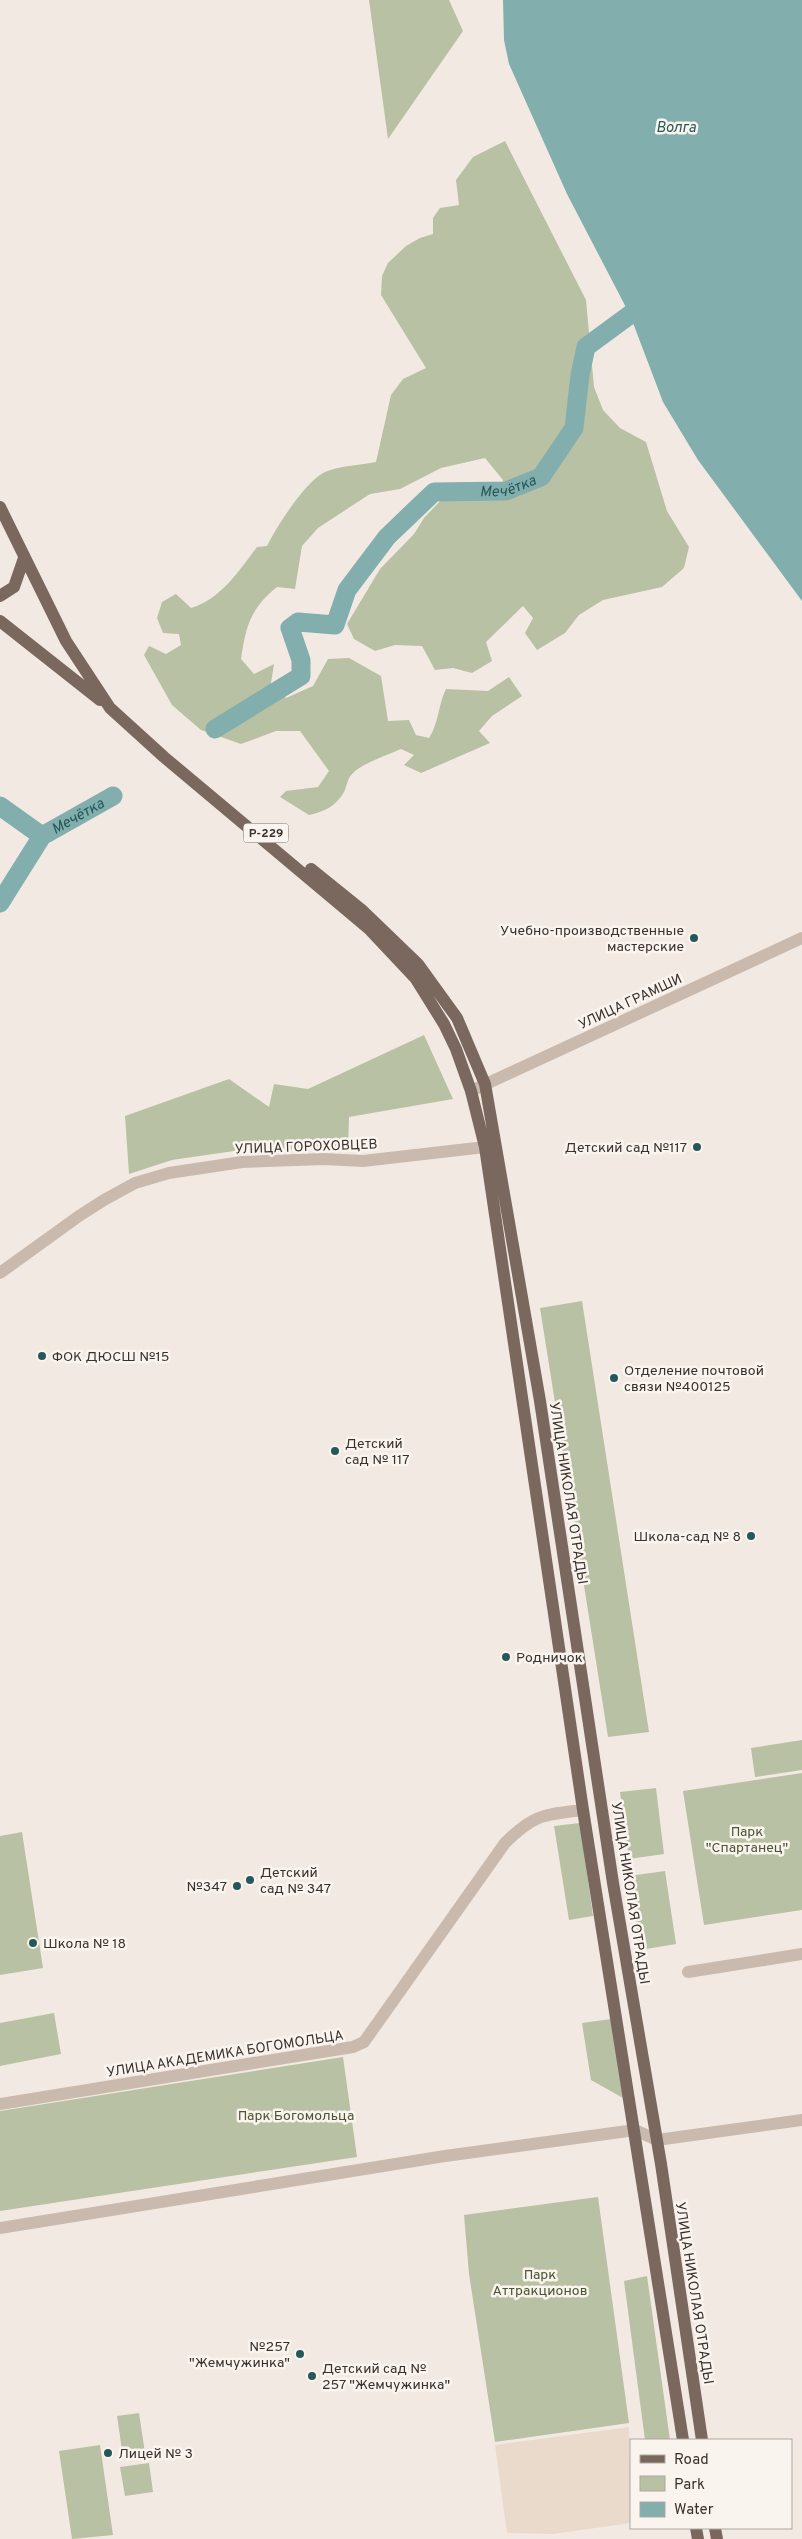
<svg xmlns="http://www.w3.org/2000/svg" width="802" height="2539" font-family="Overpass,sans-serif">
<style>
.green{fill:#b8c1a3}
.plaza{fill:#e9dacb}
.water{fill:#83aeae}
.lines{fill:none;stroke-linecap:round;stroke-linejoin:round}
.river{stroke:#83aeae;stroke-width:19}
.minor{stroke:#cabaae;stroke-width:12}
.major{stroke:#7a675e;stroke-width:12}
.poi-dot{fill:#245859;stroke:#faf4ef;stroke-width:2}
.labels{text-anchor:middle;stroke-width:5;stroke-linejoin:round;paint-order:stroke}
.shield{fill:#faf4ef;stroke:#746b66;stroke-width:1}
.shield-label{font-size:12px;font-weight:bold;fill:#3a302c}
.poi-label{font-size:14px;fill:#3a302c;stroke:#faf4ef;text-anchor:start}
.street-label{font-size:14px;fill:#3a302c;stroke:#faf4ef}
.park-label{font-size:14px;fill:#4a5631;stroke:#faf4ef}
.water-label{font-size:15px;font-style:italic;fill:#245859;stroke:#faf4ef}
</style>
<rect width="100%" height="100%" fill="#f2eae2"/>
<path class="green" d="M369 0H449L463 31 388 139Z
M505 141 586 300 594 387 603 410 620 428 646 442 667 511 689 547 684 568 662 587 603 600 579 615 565 633 537 650 525 633 533 618 523 606 486 642 492 661 472 673 453 668 435 670 422 646 395 645 375 651 354 639 347 624 380 569 414 534 424 518 442 499 468 496 496 499 503 480 485 458 441 468 400 489 370 494 318 528 302 546 295 589 277 587C250 609 246 626 241 659L254 674 274 664 271 683 286 698 313 686 328 659 349 658 381 676 388 721 409 720 416 735 429 738C439 723 438 705 446 689L488 691 509 677 522 696 492 716 479 731 490 743 421 773 404 765 414 755 401 749C387 755 361 764 352 774 347 779 347 786 344 792 336 806 324 812 309 815L280 797 286 791 318 787 329 771 300 731H276L241 744 201 730 172 705 144 655 149 646 166 654 181 645 179 634 163 633 157 618 162 602 176 594 191 608C220 600 240 570 257 547L267 546C277 526 303 485 323 473 336 466 362 465 376 462L391 395 403 379 426 368 381 295 382 276 388 263 406 246 420 238 433 234V218L440 208 459 205 456 180 473 157Z
M424 1035 453 1099 349 1117 348 1148 241 1150 172 1160 129 1174 125 1116 229 1079 269 1107 274 1084 308 1089Z
M582 1301 649 1732 608 1737 540 1308Z
M802 1740V1770L755 1777 751 1748Z
M802 1773V1910L704 1925 683 1791Z
M656 1788 664 1854 629 1859 620 1792Z
M580 1823 593 1916 569 1920 554 1826Z
M22 1832 43 1968 0 1975V1836Z
M665 1871 676 1944 640 1950 629 1876Z
M54 2013 61 2054 0 2066V2023Z
M611 2019 623 2098 591 2080 582 2023Z
M343 2057 357 2157 0 2211V2111Z
M598 2197 629 2423 495 2442 469 2274 464 2215Z
M647 2276 670 2440H645L624 2281Z
M139 2413 145 2453 123 2457 117 2416Z
M100 2445 113 2535 72 2539 59 2451Z
M149 2463 153 2492 125 2496 120 2467Z"/>
<path class="plaza" d="M629 2427 631 2523 553 2534 507 2533 495 2445Z"/>
<path class="water" d="M503 0H802V601L698 460 663 402 630 315 567 194 509 64 504 40Z"/>
<g class="lines">
<g class="river">
<path id="s1" d="M215 729 301 676V660L290 628 298 622 335 625 347 590 387 537 434 492 506 491 541 477 574 428 580 375 586 347 650 300"/>
<path d="M0 806 42 836"/>
<path id="s2" d="M0 903 42 836 113 796"/>
</g>
<path class="minor" d="M471 1091 802 938
M0 1273 79 1216 104 1200 135 1183 169 1173 242 1162 324 1159 363 1161 485 1147
M688 1972 802 1954
M0 2104 353 2047 364 2042 505 1843C534 1814 543 1815 583 1810
M0 2228 445 2156 635 2130 657 2140 802 2120"/>
<path class="major" d="M0 507 66 641 110 708 164 757 369 929 416 979 444 1024 456 1049 471 1091 485 1147 583 1810 683 2440
M0 596 14 587 24 558
M0 621 100 700
M311 869 363 911 418 964 457 1018 485 1084 540 1401 613 1883 661 2164 702 2440
M696 2528 698 2539
M715 2528 717 2539"/>
</g>
<g class="poi-dot">
<circle cx="694" cy="938" r="5"/>
<circle cx="697" cy="1147" r="5"/>
<circle cx="42" cy="1356" r="5"/>
<circle cx="614" cy="1378" r="5"/>
<circle cx="335" cy="1451" r="5"/>
<circle cx="751" cy="1536" r="5"/>
<circle cx="506" cy="1657" r="5"/>
<circle cx="250" cy="1880" r="5"/>
<circle cx="237" cy="1886" r="5"/>
<circle cx="33" cy="1943" r="5"/>
<circle cx="300" cy="2354" r="5"/>
<circle cx="312" cy="2376" r="5"/>
<circle cx="108" cy="2453" r="5"/>
</g>
<g class="labels">
<rect class="shield" x="243.5" y="823.5" width="45" height="19" rx="4"/>
<g class="shield-label">
<text x="266" y="837">Р-229</text>
</g>
<g class="poi-label">
<text x="684" y="935" text-anchor="end">Учебно-производственные<tspan x="684" dy="16">мастерские</tspan></text>
<text x="687" y="1152" text-anchor="end">Детский сад №117</text>
<text x="52" y="1361">ФОК ДЮСШ №15</text>
<text x="624" y="1375">Отделение почтовой<tspan x="624" dy="16">связи №400125</tspan></text>
<text x="345" y="1448">Детский<tspan x="345" dy="16">сад № 117</tspan></text>
<text x="741" y="1541" text-anchor="end">Школа-сад № 8</text>
<text x="516" y="1662">Родничок</text>
<text x="260" y="1877">Детский<tspan x="260" dy="16">сад № 347</tspan></text>
<text x="227" y="1891" text-anchor="end">№347</text>
<text x="43" y="1948">Школа № 18</text>
<text x="290" y="2351" text-anchor="end">№257<tspan x="290" dy="16">"Жемчужинка"</tspan></text>
<text x="322" y="2373">Детский сад №<tspan x="322" dy="16">257 "Жемчужинка"</tspan></text>
<text x="118" y="2458">Лицей № 3</text>
</g>
<g class="street-label">
<text transform="translate(630 1001) rotate(-25)" y="5">УЛИЦА ГРАМШИ</text>
<text transform="translate(306 1146) rotate(-2)" y="5">УЛИЦА ГОРОХОВЦЕВ</text>
<text transform="translate(569 1493) rotate(81)" y="5">УЛИЦА НИКОЛАЯ ОТРАДЫ</text>
<text transform="translate(631 1893) rotate(81)" y="5">УЛИЦА НИКОЛАЯ ОТРАДЫ</text>
<text transform="translate(225 2053) rotate(-9)" y="5">УЛИЦА АКАДЕМИКА БОГОМОЛЬЦА</text>
<text transform="translate(695 2293) rotate(81)" y="5">УЛИЦА НИКОЛАЯ ОТРАДЫ</text>
</g>
<g class="park-label">
<text x="747" y="1836">Парк<tspan x="747" dy="16">"Спартанец"</tspan></text>
<text x="296" y="2120">Парк Богомольца</text>
<text x="540" y="2279">Парк<tspan x="540" dy="16">Аттракционов</tspan></text>
</g>
<g class="water-label">
<text x="676" y="132">Волга</text>
<text dy="5" stroke="none"><textPath href="#s1" startOffset="441">Мечётка</textPath></text>
<text dy="5" stroke="none"><textPath href="#s2" startOffset="120">Мечётка</textPath></text>
</g>
</g>
<rect x="630" y="2439" width="162" height="90" fill="#faf4ef" stroke="#ada6a1"/>
<rect x="640" y="2455" width="25" height="8" fill="#7a675e" stroke="#ada6a1"/>
<text x="674" y="2464" font-size="15" fill="#3a302c">Road</text>
<rect x="640" y="2476" width="25" height="15" fill="#b8c1a3" stroke="#ada6a1"/>
<text x="674" y="2489" font-size="15" fill="#3a302c">Park</text>
<rect x="640" y="2502" width="25" height="15" fill="#83aeae" stroke="#ada6a1"/>
<text x="674" y="2514" font-size="15" fill="#3a302c">Water</text>
</svg>
